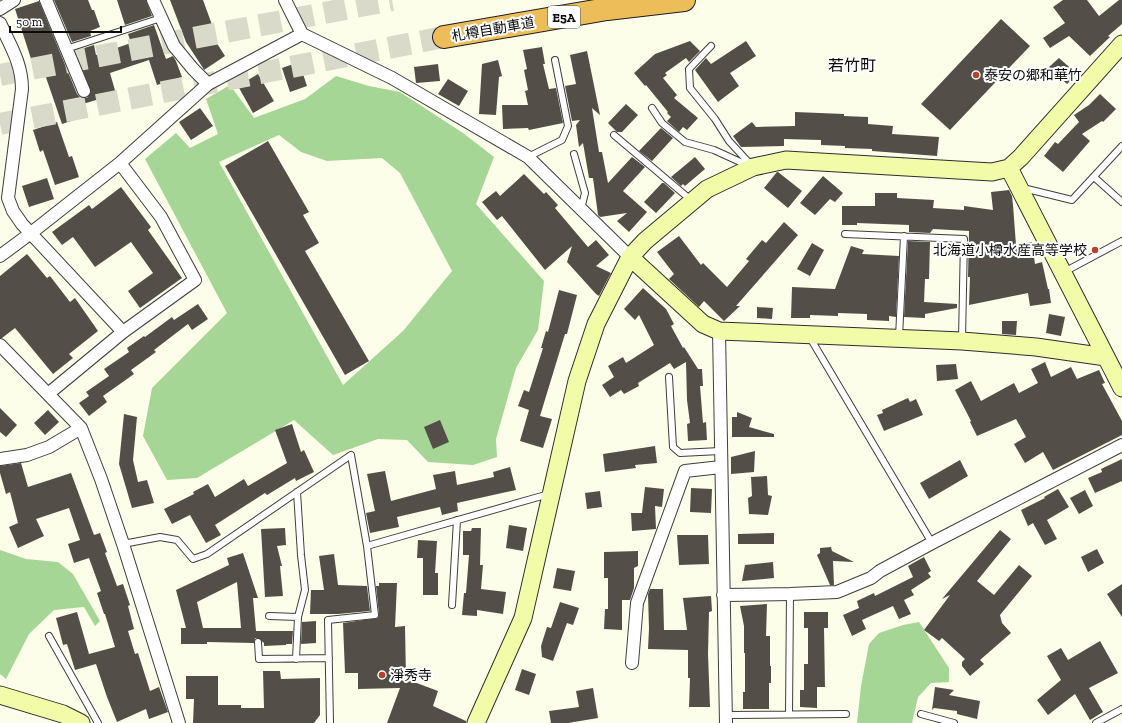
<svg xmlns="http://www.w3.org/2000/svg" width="1122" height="723" font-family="'Zilla Slab','Noto Sans JP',serif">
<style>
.forest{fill:#a5d696;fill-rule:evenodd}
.building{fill:#534f48;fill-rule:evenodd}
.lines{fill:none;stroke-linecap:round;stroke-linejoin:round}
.highway-tunnel{stroke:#d9dac9;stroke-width:22;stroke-dasharray:22 11;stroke-linecap:butt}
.lane-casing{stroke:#3e3e3e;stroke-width:8}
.street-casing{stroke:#3e3e3e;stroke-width:14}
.secondary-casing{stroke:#2d2d2d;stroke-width:19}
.highway-casing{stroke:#1c1c1c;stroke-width:24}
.lane{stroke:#fff;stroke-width:6}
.street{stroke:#fff;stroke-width:12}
.secondary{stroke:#f2fba8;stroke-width:17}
.highway{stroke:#edbd59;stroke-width:22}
.poi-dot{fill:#b3432b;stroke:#fff;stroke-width:1.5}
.labels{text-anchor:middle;stroke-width:4;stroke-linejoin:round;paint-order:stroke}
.shield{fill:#fff;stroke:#545454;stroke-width:1}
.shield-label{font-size:13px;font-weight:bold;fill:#0b0b0b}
.street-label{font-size:14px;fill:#0b0b0b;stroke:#fff}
.poi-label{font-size:14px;fill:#0b0b0b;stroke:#fff;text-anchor:start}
.quarter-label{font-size:16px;fill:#0b0b0b;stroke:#fff}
</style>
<rect width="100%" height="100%" fill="#fdfeea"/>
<path class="forest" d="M336 76 369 86 400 92 463 133 494 157 476 204 544 281 538 330 516 368 496 439 497 457 473 465 428 462 407 440 378 439 333 455 294 420 197 478 167 480 143 436 152 388 227 313 145 159 176 133 190 148 218 134 206 99 230 85 254 118 305 99ZM279 135 301 152 327 161 382 158 400 173 452 271 403 331 343 385 219 162Z
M0 550 26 559 58 562 73 574 100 621 95 626 84 607 54 610 29 634 6 679 0 674Z
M919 622 949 668V682L931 683 918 697 912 723H857L861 686 869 644 879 633 903 625Z"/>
<path class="building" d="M54 0H88L92 10H94L100 27 90 31 91 36 72 42Z
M117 0H146L152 16 125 25Z
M170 0H203L215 33 211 34 225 56 204 70 203 68 186 42Z
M1063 0H1087L1099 16 1119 0H1122V24L1108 36 1110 37 1090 56 1069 36 1050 48 1043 38 1065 23 1053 7Z
M39 1 77 94 80 97 83 98H87L91 92 75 51 94 45 96 55 131 43 128 34 154 25 166 59 173 56 176 61 182 77 157 85 149 60 110 73 116 94 83 104 86 116 62 124 40 60 32 62 15 9Z
M1001 19 1030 46 950 130 921 104Z
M690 41 700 51 689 62 686 58 665 73 667 75 663 78 677 95 674 98 698 118 687 130 683 127 679 132 667 121 671 117 667 113 668 112 646 85 645 86 634 73 655 54Z
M746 41 756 56 730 73 739 86 718 102 695 70 706 58 711 64Z
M542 47 545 64H543L549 89 556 88 563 123 529 130 528 128 503 129 502 105H528L525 91 528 90 524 70 527 69 523 50Z
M587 51 600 115 592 108 599 152H602L608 183 632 157 645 167 623 191 647 212 629 232 617 221 627 213 600 217 598 215 593 178H589L583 143 579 147 576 125 580 120 572 121 565 86 576 84 570 55Z
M1059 58 1077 74 1067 84 1049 67Z
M498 60 502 76 499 77 496 115 479 114 482 64Z
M299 62 307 86 290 92 282 68Z
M438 64 440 81 416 83 414 67Z
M258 74 274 101 253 113 238 86Z
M448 79 468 91 459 106 438 94Z
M1100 94 1116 109 1103 122 1102 121 1082 134 1090 141 1063 172 1044 156 1055 142 1058 144 1079 122 1074 115 1089 105Z
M626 104 638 115 622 132H617L608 123Z
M200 108 213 126 191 140 179 122Z
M795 112 844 114V116L868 117V124L893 126 892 134 939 137 937 156 872 151V149L845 148V146L821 145V140L784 139V146L741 147 733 136 752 122 756 127 795 126Z
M57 122 69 157 72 156 79 177 55 185 43 150 40 152 33 130Z
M661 128 673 138 652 161 639 151Z
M268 141 309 212 303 215 319 243 305 251 369 361 345 375 225 166Z
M695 157 705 169 685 186 683 184 681 186 671 177Z
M777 172H778L802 191 788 208 764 188Z
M524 174 544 194 546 192 558 205 555 208 588 247 596 240 609 255 596 266 611 273 599 296 596 294 567 262 572 246 545 270 502 216 497 220 482 202 496 191 500 196Z
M823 176 843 193 835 202 830 199 815 215 800 203Z
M47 178 54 199 29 207 22 186Z
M662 183H664L675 193 656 213 644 202Z
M121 187 151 227 148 230 182 278 140 308 128 291 153 273 131 242 95 267 73 237 62 245 52 232 89 205 92 209Z
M1009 190 1012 196 1013 205 1016 245 1032 242 1035 264 1042 262 1048 289H1049L1051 303 1030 306 1028 293 969 305 970 277H968L969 231 933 229 930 233 909 232V225L857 223V225H842V206H875V193H897V198L934 200 933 208 964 210V206L993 210 991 192Z
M784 222 798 235 736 306H740L724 321 704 301 699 307 669 279 674 274 657 252 679 236 701 265 703 263 727 287 749 261 746 259 762 240 766 243Z
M908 241 930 242 929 279H925L924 302 957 304V308L925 314V318L904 317Z
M812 243 824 250 810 276 797 269Z
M851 246 864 250 862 254 899 256 896 317 889 316V321L867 320V314L838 313V316L810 315V318H791L792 287 835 289Z
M27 254 47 278 50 276 70 302 75 298 98 331 69 354 73 358 53 374 15 328 2 338H0V276Z
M643 288 666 309 674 324 671 326 683 348 684 347 698 369H702L703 386H700L703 423 706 422 707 440 688 441 687 424 690 423 687 400 686 362 674 369 670 363 638 383 639 386 624 394 621 390 610 397 602 385 614 377 608 366 623 357 626 363 654 345 639 315 635 320 624 309Z
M559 290 577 295 567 334H565L540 416 552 419 543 448 520 441 529 410 518 406 524 390 529 392 543 348H541L546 331 548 332Z
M198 304 208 319 192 330 188 324 154 350 156 352 131 370 134 374 103 396 107 402 89 416 79 403 89 396 86 392 109 376 104 369 129 352 127 348 144 336 145 337 172 317 174 320Z
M757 307 773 308 772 319 757 318Z
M1049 314 1065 317 1061 336 1046 333Z
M1002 321H1017L1016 335 1002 334Z
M1045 362 1051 377 1071 367 1077 379 1099 370 1105 383 1102 384 1122 421V435L1053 470 1043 452 1025 463 1014 444 1026 437 1016 419 977 436 970 422 971 421 955 390 971 381 981 401 1014 383 1019 393 1038 383 1031 369Z
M956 364 958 379 937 381 936 365Z
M908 398 910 402 916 399 923 415 884 431 877 415 883 413 882 410Z
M0 408 17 425 6 437 0 432Z
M48 410 59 422 45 435 34 423Z
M737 412 752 418 749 427 774 434V437H732V417H737Z
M124 414 137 417 133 460 138 482 147 480 154 503 132 508 119 464Z
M440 420 449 442 433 449 424 427Z
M292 424 301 452 304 450 314 472 296 481 295 478 267 495 265 493 215 525 221 535 206 543 190 515 172 524 164 509 194 494 193 492 208 484 215 497 244 479 248 486 287 463 275 430Z
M655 446 657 463 635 465 636 468 605 472 603 454Z
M755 451 754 472 731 474V457Z
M1122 459V481L1095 493 1088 478 1102 472 1101 469Z
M960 460 968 476 929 499 920 483Z
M21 463 28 487 71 473 94 535 100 533 107 552 105 553 117 586 123 584 130 605 128 606 134 629 128 631 135 654 138 653 150 691 159 687 168 712 149 719 146 709 117 722 107 697 96 664 75 670 67 644 63 645 56 618 77 612 89 654 115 647 105 614H104L97 593 101 591 89 558 74 563 68 544 80 540 69 508 36 519 44 536 18 548 9 527 18 523 10 492 6 494 0 473V466Z
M510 467 516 490 457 503 458 511 442 515 440 507 397 517 399 527 370 533 366 513 375 511 367 474 385 471 391 501 436 489 433 475 455 471 457 485 494 477 493 472Z
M767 476 768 495 772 496 768 515 749 514 748 498 752 496 751 477Z
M645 487 664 489 662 507 655 506 656 529 632 531 631 513H642Z
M691 488 712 489 711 513 690 512Z
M1058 489 1069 507 1047 520 1057 539 1045 545 1033 523 1028 526 1021 510 1045 498 1044 497Z
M1085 490 1093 506 1079 514 1070 498Z
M600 491 602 507 587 509 585 493Z
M509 525 527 528 523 551 506 548Z
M285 528 286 545 277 546 282 566H280L283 596 265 597 261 529Z
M472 528H481L480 565H483L481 589 506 592 503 614 477 610V616L462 615 464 593H466L469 555H463V531H471Z
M1000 530 1011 539 977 581 994 595 1019 565 1032 576 1000 615 1002 623 1011 633 980 660 984 664 970 676 962 666V662L965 659 942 638 939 641 924 630 950 595 942 599Z
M774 533V544H738V534Z
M677 535H708L709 564 679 565Z
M418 540 437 541 435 573H438V595H423V558H417Z
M831 547 832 551 854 562 833 561 834 585H830L817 555 820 553V548Z
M1097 549 1104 563 1088 572 1081 557Z
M638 551V566L634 568V588L630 600H622V630L604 629 605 609H608V578H604V552Z
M243 553 258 598H253L256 631H293L292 644H286V645L264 646V643L258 638H255L254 643 207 642V644H181V628H186L176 590 229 565 227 558ZM237 582 241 628H203L197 602Z
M334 554 338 585 367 586 370 611 338 614H310L311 590H324L319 556Z
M924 557 931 571 928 573 931 577 911 590 914 595 904 600 911 614 899 619 893 606 862 620 866 629 852 636 843 615 859 608 857 601 874 593 875 596 913 577 908 566Z
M773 562 774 578 742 581 745 565Z
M557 568 575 571 571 591 553 588Z
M379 583H397L395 627 405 626 406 679 438 691 433 706 466 721V723H387L400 688 358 689V673H345L343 623 378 618 379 614 376 586H379Z
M1122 584V617L1107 594Z
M650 589H663L664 630H687L683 598 711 596 712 611 709 612 708 654 710 707H689L690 678H688V650L648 649 649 629 648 594Z
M560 602 579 608 573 625 567 623 553 661 542 657 541 646 547 627 551 628Z
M767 604 766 636H770V666H771V683H769V709H743V692H745V653H744V626L740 606Z
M804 612H828V628H824L825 687H817V708L800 707V690H804V664H808V628H804Z
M316 621V643L301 644 302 622Z
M1100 641 1118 673 1089 688 1103 712 1090 720 1075 694 1048 715 1037 700 1061 680 1047 656 1061 648 1068 660Z
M522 669 536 674 529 695 515 690Z
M263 671H280L281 679 320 678V715L314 723H193L194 699H186V676H218V705H241V708H264Z
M935 687 954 690 949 695 980 701 977 719 957 714V711L934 708 932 710Z
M593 688 598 718 568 723H551L549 711 579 707 576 691Z"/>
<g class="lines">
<path class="highway-tunnel" d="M0 75 392 0
M0 124 444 37"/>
<defs>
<path id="lane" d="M711 46 689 69 690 88 715 119 729 141 752 166
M66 49 161 18
M652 108 662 123 685 142 714 150 749 166
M614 135 691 200
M574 154 585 193 581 209
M528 157 562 140 568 126 555 60
M1094 177 1122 202
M1023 188 1072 200 1122 146
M845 234 964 239 962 339
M1064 272 1122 241
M809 336 932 543
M899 337 904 236
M669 377 673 447 680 453 720 451
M123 544 160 537 177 540 193 559 207 554 351 455 367 546 549 494
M452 605 457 520
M269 616 298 617
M49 636 98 723
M258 642 259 659 329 658
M296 659 298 617 305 590 301 555 297 492
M789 714 790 594
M921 714 954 723
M726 715 846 714
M330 723 328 620 375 615 367 546
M1096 723 1122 709"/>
<path id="street" d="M46 0 84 91
M153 0 174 46 193 69 208 84
M285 0 302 34 392 78 528 157 630 257
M0 9 14 0
M0 23C10 45 22 63 22 89L8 198 13 211 22 224 123 332
M0 256 31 233 120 163 208 84 302 34
M719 331 726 723
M0 345 81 428 101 479 123 544 179 723
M48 394 123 332 195 280 161 217 120 163
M0 459 27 455 49 447 81 428
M723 595 790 594 837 592 871 578 880 571 932 543 1122 445
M632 663 637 603 685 471 721 467"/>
<path id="secondary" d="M1009 168 1122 388
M630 257 703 324 719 331 962 341 1036 347 1106 357
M0 695 63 714 81 723
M476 723 523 618 577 381 596 324 630 257 645 241 707 189 753 167 786 160 992 172 1009 168 1021 157 1122 44"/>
<path id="highway" d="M444 37 607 9 684 0"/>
</defs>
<use href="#lane" class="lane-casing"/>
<use href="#street" class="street-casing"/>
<use href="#secondary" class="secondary-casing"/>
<use href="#highway" class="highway-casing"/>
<use href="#lane" class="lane"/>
<use href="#street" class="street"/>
<use href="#secondary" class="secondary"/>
<use href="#highway" class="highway"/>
</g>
<g class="poi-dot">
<circle cx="976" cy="75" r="4"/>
<circle cx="1095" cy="250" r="4"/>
<circle cx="382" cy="675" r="4"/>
</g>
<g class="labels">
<rect class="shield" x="548" y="6" width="32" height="22" rx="3"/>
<g class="shield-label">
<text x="564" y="22">E5A</text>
</g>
<g class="street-label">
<text transform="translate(493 29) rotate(-10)" y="5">札樽自動車道</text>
</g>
<g class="poi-label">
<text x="984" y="80">泰安の郷和華竹</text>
<text x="1087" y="255" text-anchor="end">北海道小樽水産高等学校</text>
<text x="390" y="680">淨秀寺</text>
</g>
<g class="quarter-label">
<text x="852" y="71">若竹町</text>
</g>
</g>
<path d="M10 26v6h111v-6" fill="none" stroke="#0b0b0b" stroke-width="2"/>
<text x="16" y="26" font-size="12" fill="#0b0b0b" stroke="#ffffff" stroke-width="3" paint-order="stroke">50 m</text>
</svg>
